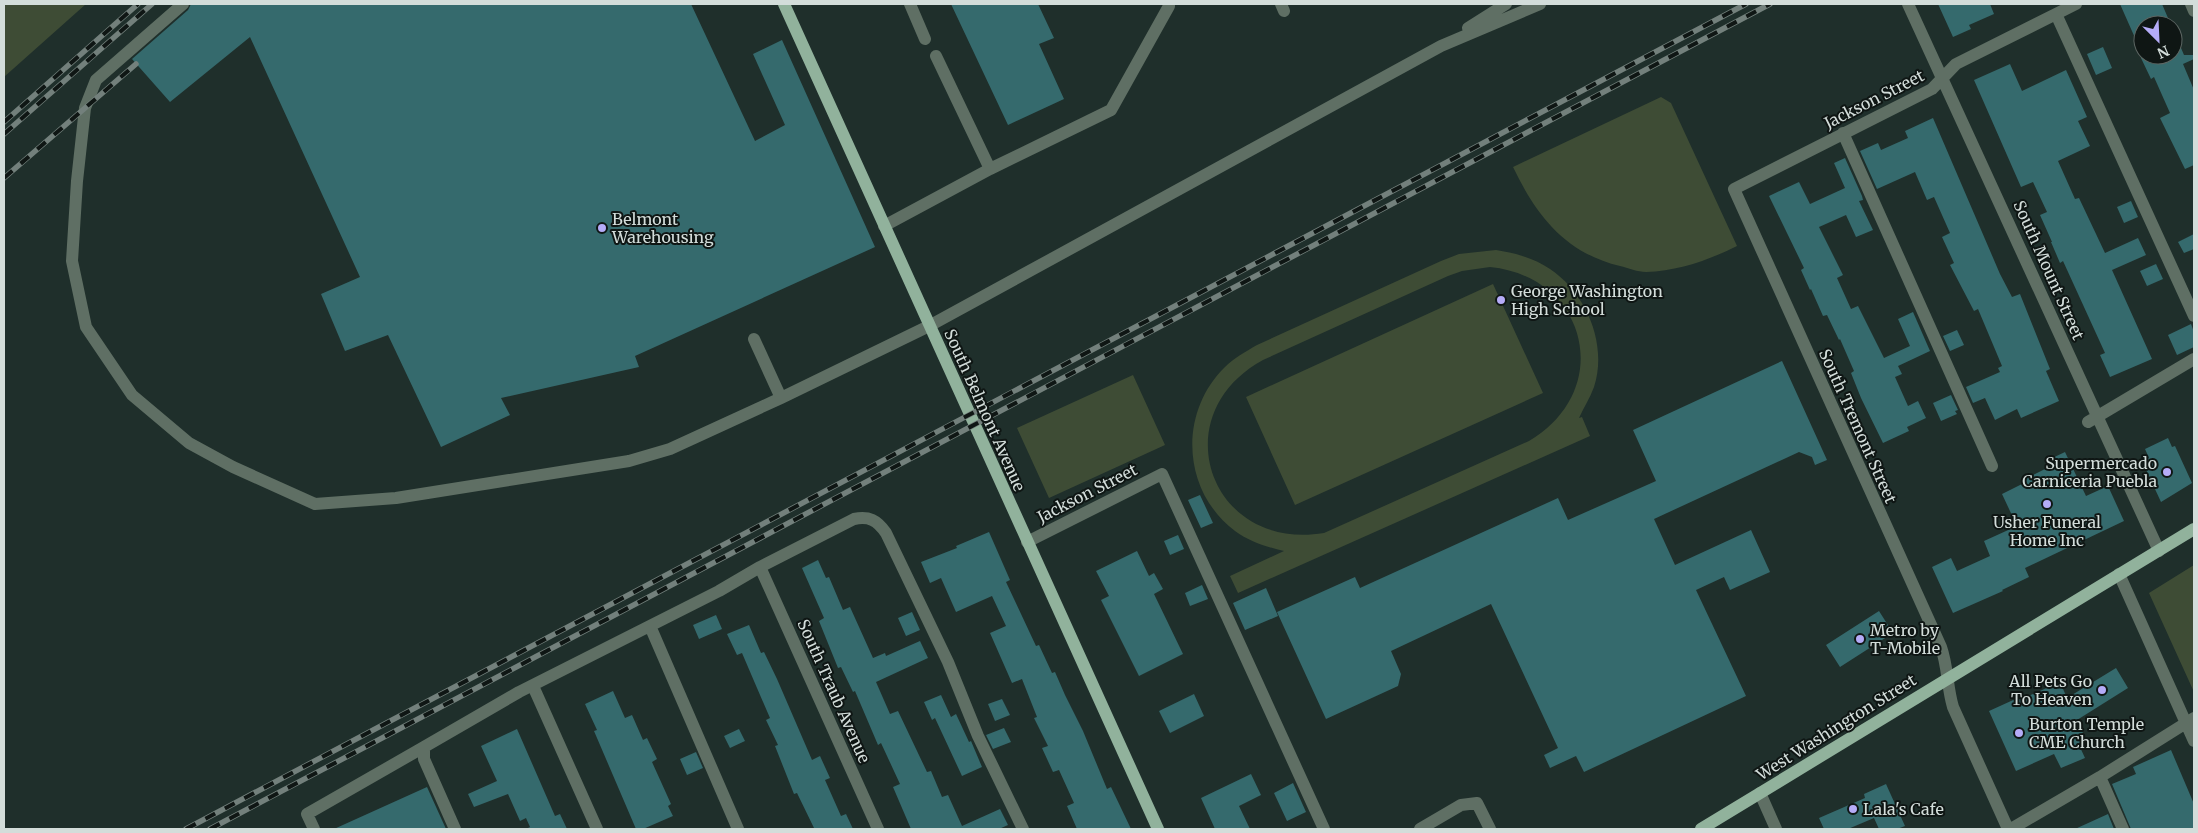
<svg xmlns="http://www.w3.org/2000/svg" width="2198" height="833" font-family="Merriweather,serif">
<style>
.green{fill:#3e4c35;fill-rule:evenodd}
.building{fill:#356a6d}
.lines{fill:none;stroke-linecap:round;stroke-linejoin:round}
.minor{stroke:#5f6f64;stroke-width:12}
.major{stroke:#91b29c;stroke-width:12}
.rail-casing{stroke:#73807c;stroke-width:5.5}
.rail{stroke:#0f1614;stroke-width:4;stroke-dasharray:11;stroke-linecap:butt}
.poi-dot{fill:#b5acf8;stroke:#0f1614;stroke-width:2}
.labels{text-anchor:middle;stroke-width:4;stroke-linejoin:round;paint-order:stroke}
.street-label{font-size:16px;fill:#d3ddda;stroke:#0f1614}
.poi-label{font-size:16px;fill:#d3ddda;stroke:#0f1614;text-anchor:start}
</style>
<rect width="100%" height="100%" fill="#1f2f2b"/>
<path class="green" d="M4 4H86L4 77Z
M1661 97 1671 103 1737 246C1709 260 1678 271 1646 272 1638 272 1628 268 1620 266 1565 253 1536 215 1513 167Z
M1496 250C1515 253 1534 258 1550 269 1586 293 1608 344 1594 387 1590 398 1584 407 1579 418L1582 417 1590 436 1238 593 1230 576 1284 551C1267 547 1250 542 1235 531 1182 491 1178 413 1225 367 1234 358 1245 352 1257 345L1441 261 1459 254ZM1490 267C1588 277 1615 390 1529 441L1324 533C1210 552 1162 415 1263 360L1448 276 1462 271Z
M1493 284 1543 393 1295 505 1246 397Z
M1133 375 1165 445 1049 498 1017 428Z
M2194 565V692L2149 593Z"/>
<path class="building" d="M191 4H691L755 141 785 125 753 54 782 40 875 247 635 356 639 367 501 398 510 415 441 447 388 335 345 351 321 294 360 277 250 37 170 102 132 59 188 10Z
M951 4H1038L1054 38 1039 44 1064 99 1008 125Z
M1938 4H1990L1994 14 1969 25 1971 29 1953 37Z
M2120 4H2162L2171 25H2143V56Z
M2173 29 2184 55H2194V59L2183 64 2194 90V165L2185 169 2160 118 2170 113 2154 77 2151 79 2141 58 2148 55H2173Z
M2103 47 2112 68 2096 75 2087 54Z
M2010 64 2022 91 2066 70 2087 117 2078 121 2090 146 2058 161 2075 199 2079 198 2105 253 2138 238 2146 255 2112 270 2152 359 2110 377 2100 355 2105 353 2063 261 2060 263 2051 242H2052L2040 215 2047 212 2033 182 2021 187 1974 80Z
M1933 118 2000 274 2012 297 2020 294 2050 369 2046 371 2059 401 2021 418 2017 409 1995 420 1985 398 1973 403 1966 387 2000 372 1998 368 2002 366 1978 309 1974 311 1950 265 1954 263 1942 237 1950 233 1934 197 1927 200 1915 172 1877 189 1860 151 1878 143 1881 150 1908 138 1905 131Z
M1845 158 1862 196 1863 200 1859 201 1873 230 1856 237 1846 215 1819 227 1843 275 1837 278 1851 309 1858 306 1884 358 1910 346 1898 319 1913 312 1930 351 1898 366 1902 374 1895 377 1908 406 1918 401 1926 418 1907 427 1909 431 1883 443 1861 398 1851 373 1854 371 1840 339 1839 340 1827 315 1823 316 1811 289 1810 290 1801 270 1804 268 1769 196 1799 182 1810 204 1845 188 1834 163Z
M2131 201 2138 217 2124 223 2117 207Z
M2194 234V249L2184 253 2178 242Z
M2156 264 2163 279 2147 286 2140 271Z
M2191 324 2194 332V347L2177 355 2168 335Z
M1957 330 1964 345 1950 351 1943 336Z
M1782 361 1827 460 1815 465 1812 457 1799 452 1654 519 1675 565 1751 530 1770 572 1730 590 1724 577 1696 590 1746 696 1584 772 1576 756 1550 768 1544 755 1558 748 1491 604 1391 651 1401 674 1398 686 1326 719 1277 612 1355 577 1360 588 1558 498 1568 520 1656 481 1633 430Z
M1951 395 1958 410 1955 411 1957 414 1941 421 1933 403Z
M2168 438 2172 447 2175 446 2192 483 2161 502 2142 461 2149 458 2145 449Z
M2065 452 2086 496 2108 486 2124 521 2025 568 2029 577 2002 590 2003 591 1953 613 1932 567 1951 558 1957 571 1990 556 1984 541 2017 526 2002 494 2022 484 2021 481 2049 467 2046 461Z
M1200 495 1213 523 1201 528 1188 500Z
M989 532 1010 580 1006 582 1036 646 1039 645 1052 673 1055 672 1065 695 1083 731 1107 789 1111 787 1131 829H1077L1067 806 1074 803 1059 770 1053 772 1042 748 1048 746 1034 718 1037 717 1022 679 1012 683 990 633 1006 626 992 596 956 612 941 578 930 583 921 562 957 548 956 546Z
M1178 535 1184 549 1170 555 1164 541Z
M1137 551 1149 576 1154 573 1163 589 1154 594 1183 654 1139 676 1101 600 1109 596 1096 571Z
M818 560 826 578 829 577 843 610 850 607 873 658 885 653 886 656 920 641 928 658 876 682 890 714 898 711 927 772 931 771 942 797 948 795 962 826 1000 809 1008 825 999 829H911L893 787 900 784 881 743 878 745 855 691 853 692 841 667 838 668 819 621 824 618 802 568Z
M1202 585 1208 599 1190 606 1185 593Z
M1266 588 1278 616 1245 630 1233 603Z
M1879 611 1893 633 1840 667 1826 645Z
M912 612 920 630 906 636 898 618Z
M716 615 722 629 699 639 693 625Z
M749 625 761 653 764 652 777 679 812 760 820 756 830 778 825 780 841 816 846 814 853 829H812L814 828 797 793 794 794 775 746 778 745 766 720 770 718 757 688 742 653 737 655 727 634Z
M2116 668 2128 688 2077 720 2087 742 2079 745 2085 758 2061 768 2054 754 2016 771 1989 711 2022 696 2024 698 2060 682 2067 698Z
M613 691 625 718 632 715 643 740 647 738 657 759 652 762 671 804 668 806 673 816 643 829H636L594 731 597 730 585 704Z
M1194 694 1204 716 1170 733 1159 711Z
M941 695 951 717 956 714 969 742 971 741 982 767 962 776 935 718 932 720 924 702Z
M1002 699 1010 715 995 721 988 704Z
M1004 728 1011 742 993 749 986 735Z
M517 729 555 816 560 814 567 829H526L530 827 526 818 520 821 508 794 474 807 468 794 497 781 481 746Z
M739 729 745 741 730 748 724 736Z
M2171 750 2194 804V829H2131L2112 784 2136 774 2133 767Z
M696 752 703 768 687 775 680 759Z
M1251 774 1261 795 1239 806 1250 829H1215L1201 798Z
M1293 783 1306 812 1287 821 1274 793Z
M1886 784 1905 826 1897 829H1879L1874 818 1848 829H1824L1819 818 1865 798 1864 794Z
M427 787 446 829H334Z
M2108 814 2114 829H2075Z"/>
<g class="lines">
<path class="minor" d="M183 4 96 80 85 108 77 181 72 261 86 327 132 395 189 443 233 467 315 504 396 498 629 461 670 449 781 398 929 326 1441 46 1540 4
M910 4 925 39
M1281 4 1284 11
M1908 4 2159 551
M2191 4 2194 11
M2056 14 2194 316
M1468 28 1506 4
M936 56 990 169
M1843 133 1992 466
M884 226 990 169 1111 110 1169 6
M754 339 781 398
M2088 422 2194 359
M1027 542 1162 474 1324 829
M760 567 878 829
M2119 574 2194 741
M650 626 738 829
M533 686 597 829
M2100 777 2123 829
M1760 793 1776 829
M314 829 307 814 424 747
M455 829 424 759V747L519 692 719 591 760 567 854 519C869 516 877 520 886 533L948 662 978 736 1023 829
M1420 829 1461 805 1477 803 1490 829
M2008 829 1953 707C1947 687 1948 667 1941 647L1734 189 1932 89 1956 64 2076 4
M2011 829 2100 777 2194 718"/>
<path class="major" d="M784 4 1158 829
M1701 829 2194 529"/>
<defs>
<path id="rail" d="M4 122 138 4
M4 134 152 4
M4 178 136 64
M186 829 1746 4
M210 829 1770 4"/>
</defs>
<use href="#rail" class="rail-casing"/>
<use href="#rail" class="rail"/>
</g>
<g class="poi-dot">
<circle cx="602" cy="228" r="5"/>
<circle cx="1501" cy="300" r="5"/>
<circle cx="2167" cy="472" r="5"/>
<circle cx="2047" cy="504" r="5"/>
<circle cx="1860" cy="639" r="5"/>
<circle cx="2102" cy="690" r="5"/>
<circle cx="2019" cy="733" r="5"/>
<circle cx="1853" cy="809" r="5"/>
</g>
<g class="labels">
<g class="street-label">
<text transform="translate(1874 99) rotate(-27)" y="6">Jackson Street</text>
<text transform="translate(2049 270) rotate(66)" y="6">South Mount Street</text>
<text transform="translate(985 410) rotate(66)" y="6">South Belmont Avenue</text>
<text transform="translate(1858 426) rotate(66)" y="6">South Tremont Street</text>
<text transform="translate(1087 493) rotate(-27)" y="6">Jackson Street</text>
<text transform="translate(834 691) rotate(66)" y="6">South Traub Avenue</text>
<text transform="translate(1836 727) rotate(-32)" y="6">West Washington Street</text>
</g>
<g class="poi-label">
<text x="612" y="225">Belmont<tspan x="612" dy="18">Warehousing</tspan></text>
<text x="1511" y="297">George Washington<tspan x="1511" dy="18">High School</tspan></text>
<text x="2157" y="469" text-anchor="end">Supermercado<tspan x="2157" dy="18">Carniceria Puebla</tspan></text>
<text x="2047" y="528" text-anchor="middle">Usher Funeral<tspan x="2047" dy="18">Home Inc</tspan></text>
<text x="1870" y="636">Metro by<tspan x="1870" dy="18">T-Mobile</tspan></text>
<text x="2092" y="687" text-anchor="end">All Pets Go<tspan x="2092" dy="18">To Heaven</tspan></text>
<text x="2029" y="730">Burton Temple<tspan x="2029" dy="18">CME Church</tspan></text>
<text x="1863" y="815">Lala's Cafe</text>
</g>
</g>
<rect width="2198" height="833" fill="none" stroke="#d3ddda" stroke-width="10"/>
<g transform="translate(2158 40) rotate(156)"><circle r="24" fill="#0f1614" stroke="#5d6663"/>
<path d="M0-4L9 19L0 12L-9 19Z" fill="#b5acf8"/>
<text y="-8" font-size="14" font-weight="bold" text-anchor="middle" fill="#d3ddda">N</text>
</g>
</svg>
